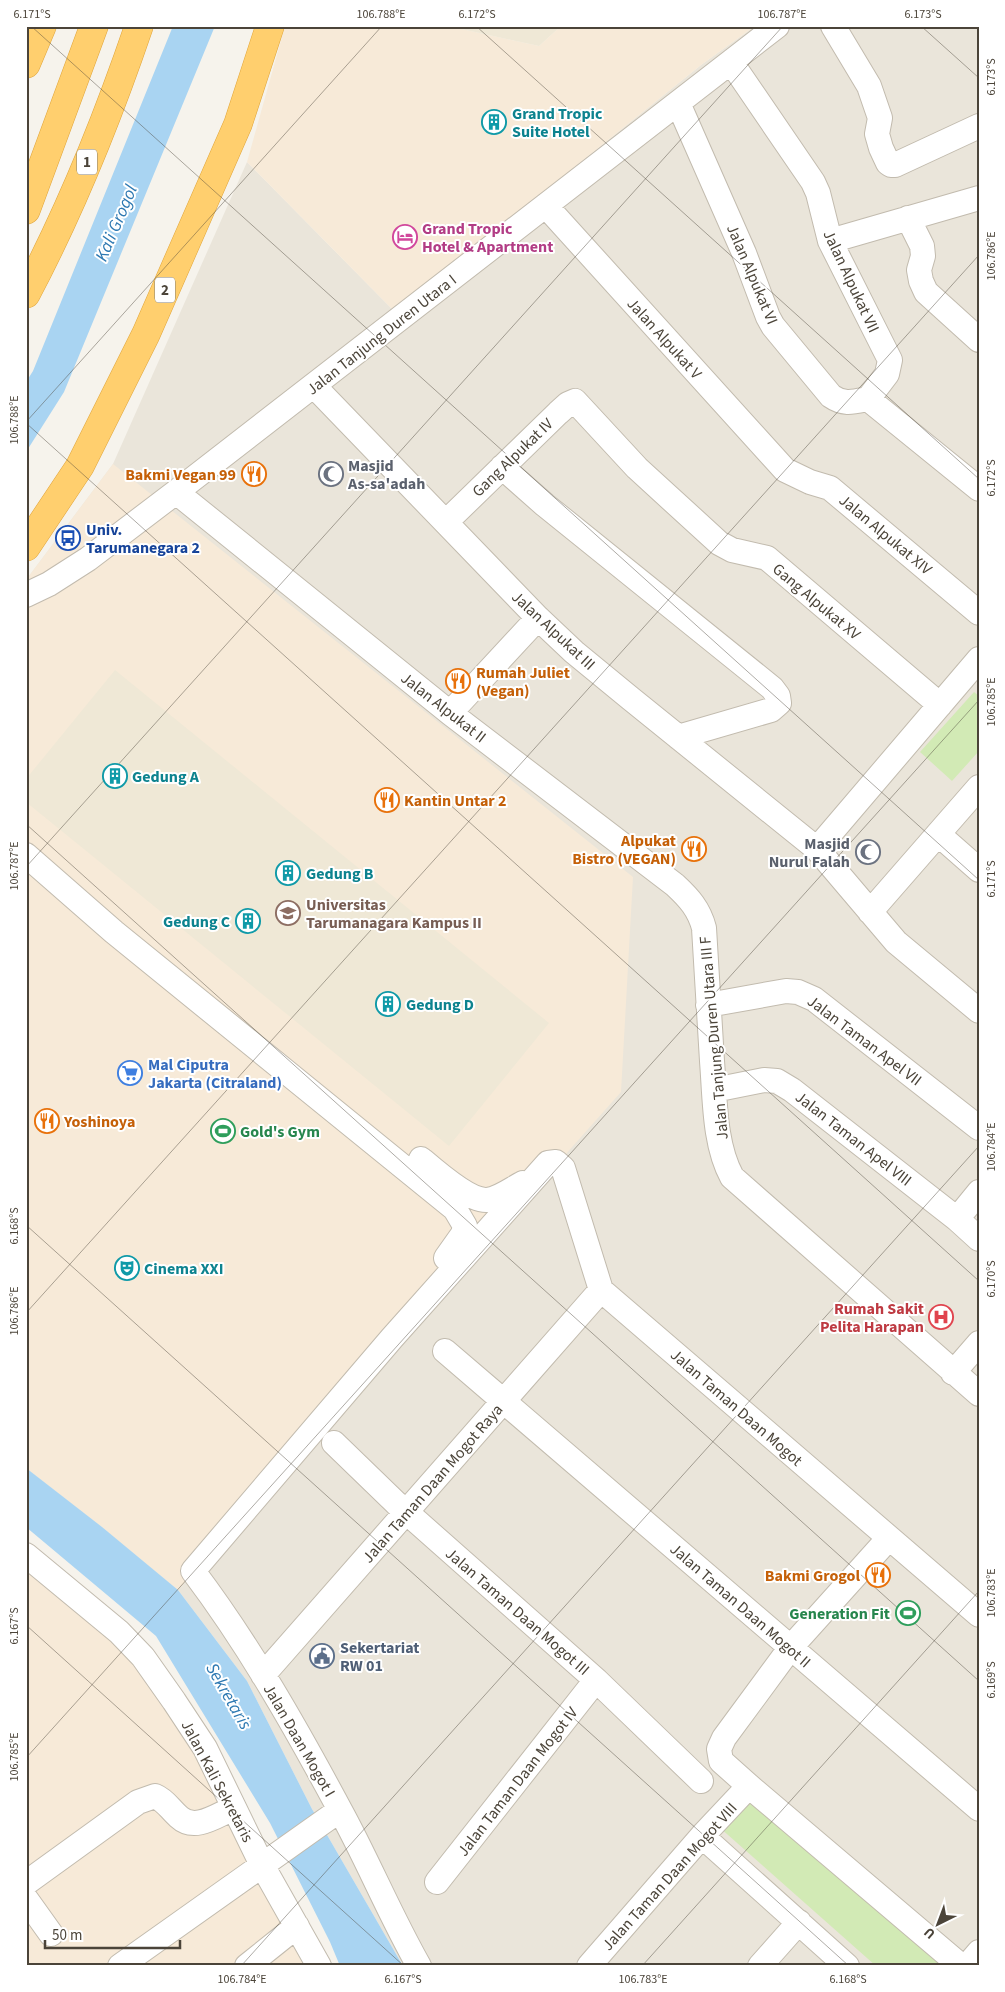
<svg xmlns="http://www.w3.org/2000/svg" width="1005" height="1992" font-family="'Source Sans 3',sans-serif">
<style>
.residential{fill:#eae5da}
.commercial{fill:#f7ead8}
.education{fill:#efe8d6}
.green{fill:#d2eab5}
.water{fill:#a9d4f2}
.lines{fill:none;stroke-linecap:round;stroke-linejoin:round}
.minor-casing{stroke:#c2bbae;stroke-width:26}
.highway-casing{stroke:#e0a53b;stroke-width:29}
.minor{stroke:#fff;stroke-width:24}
.highway{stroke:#ffcf6e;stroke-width:28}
.ticks{fill:none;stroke:#4b4439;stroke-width:1;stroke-opacity:0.45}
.labels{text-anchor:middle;stroke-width:4;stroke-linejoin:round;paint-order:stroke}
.shield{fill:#fff;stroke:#817c74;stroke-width:1}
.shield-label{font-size:15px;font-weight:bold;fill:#4b4439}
.culture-label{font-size:16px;font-weight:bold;fill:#0d838f;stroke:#fff;text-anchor:start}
.hotel-label{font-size:16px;font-weight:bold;fill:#b23c85;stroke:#fff;text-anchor:start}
.street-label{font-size:16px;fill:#4b4439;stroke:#fff}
.worship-label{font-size:16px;font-weight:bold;fill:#5b616d;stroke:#fff;text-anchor:start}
.food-label{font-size:16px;font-weight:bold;fill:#c56008;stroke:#fff;text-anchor:end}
.transit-label{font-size:16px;font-weight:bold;fill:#164399;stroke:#fff;text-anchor:start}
.education-label{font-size:16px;font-weight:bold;fill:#785e54;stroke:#fff;text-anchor:start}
.shop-label{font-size:16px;font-weight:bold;fill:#366cbe;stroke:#fff;text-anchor:start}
.leisure-label{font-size:16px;font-weight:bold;fill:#27864d;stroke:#fff;text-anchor:start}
.health-label{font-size:16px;font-weight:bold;fill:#be3a42;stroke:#fff;text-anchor:end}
.service-label{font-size:16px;font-weight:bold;fill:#4e5e75;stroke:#fff;text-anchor:start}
.water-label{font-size:18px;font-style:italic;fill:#2e79b2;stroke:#fff}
.neatline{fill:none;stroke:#4b4439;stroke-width:2}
.ticks-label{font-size:12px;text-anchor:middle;fill:#4b4439}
</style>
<rect width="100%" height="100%" fill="#f6f3ec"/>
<path class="residential" d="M755 26H979V1966H403L312 1809 247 1681 178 1590 102 1527 26 1468V580L113 464 247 162 395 312 701 65Z"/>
<path class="commercial" d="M285 26H448L539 46 561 26H755L701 65 395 312 247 162Z
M113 464 633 877 621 1092 178 1590 102 1527 26 1468V580Z
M26 1549 90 1597 169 1704 317 1966H26Z"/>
<path class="education" d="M448 26H561L539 46Z
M115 670 549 1023 449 1146 26 802V779Z"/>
<path class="green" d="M974 692 979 696V751L952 781 920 752Z
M757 1786 946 1957 939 1966H876L719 1827Z"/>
<path class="water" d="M173 26H215L64 392 26 452V382L33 371Z
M26 1468 102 1527 178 1590 247 1681 312 1809 403 1966H340L330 1942 270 1823 156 1636 26 1527Z"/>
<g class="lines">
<defs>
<path id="minor" d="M833 26 869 86 880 118 877 134 881 148 888 163 891 165H895L979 126
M731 62 813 182 818 193 830 241 890 360 887 374 868 399
M678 103 744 253 768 317 773 326 831 396C844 405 853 402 868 399
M546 206 785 470 810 482 830 488 979 613
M908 218 922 246 923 256 919 270 921 281 926 292 979 340
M830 241 979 198
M314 386 538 618 574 652 630 698 817 849 896 942 979 1011
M868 399 979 489
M502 467 545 505 772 688 778 696 779 703 771 710 678 737
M176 492 450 713 675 885C689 898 699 909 704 928 707 972 709 1017 712 1061 715 1099 714 1144 732 1177L979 1394
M446 522 558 413 568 404 575 401 637 468 719 543 732 550 767 558 940 705
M26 595 49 584 88 559 176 492 777 26
M450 713 538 618
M938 834 979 870
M817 849 979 659
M26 855 114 932 455 1209 465 1226 463 1234 446 1258
M870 912 979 787
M708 1005 786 991 798 992 814 999 979 1128
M714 1090 764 1080 777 1081 792 1090 957 1219 979 1239
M421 1159C435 1171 469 1201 487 1200 499 1199 513 1188 523 1183
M957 1219 979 1192
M445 1351 979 1809
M953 1373 979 1343
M334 1443 396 1503 596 1680 701 1781
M889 1538 791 1647 724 1738 719 1749 721 1761 749 1786 961 1966
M26 1555 119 1632 143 1657 174 1701 205 1748 262 1865 319 1966
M263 1675 601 1290
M702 1836 847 1966
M437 1882 596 1680
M26 1883 138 1802 155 1796C165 1800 170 1809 179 1817 195 1832 217 1815 234 1808
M26 1899 51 1934
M120 1966 340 1810
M247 1966 297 1926
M419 1966C390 1915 368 1861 340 1810 296 1728 249 1645 193 1571L392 1338 548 1163 556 1162 563 1168 601 1290 979 1615
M589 1966 702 1836 749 1786
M760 1966 799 1922
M967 1966 979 1952"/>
<path id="highway" d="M26 64 42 26
M26 210 94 26
M26 294C71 209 108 117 139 26
M26 547 80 466 146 334 238 124 270 26"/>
</defs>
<use href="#minor" class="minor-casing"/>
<use href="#highway" class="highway-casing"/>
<use href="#minor" class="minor"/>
<use href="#highway" class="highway"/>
</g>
<path class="ticks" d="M31 26 979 880M476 26 979 479M921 26 979 78M26 422 382 26M26 423 979 1281M26 824 979 1681M26 867 783 26M26 1225 849 1966M26 1313 979 255M26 1625 404 1966M26 1758 979 700M241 1966 979 1146M642 1966 979 1591"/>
<defs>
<symbol id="building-ring" viewBox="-11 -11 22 22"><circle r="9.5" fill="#fff" stroke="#0f9aa8" stroke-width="1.5"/><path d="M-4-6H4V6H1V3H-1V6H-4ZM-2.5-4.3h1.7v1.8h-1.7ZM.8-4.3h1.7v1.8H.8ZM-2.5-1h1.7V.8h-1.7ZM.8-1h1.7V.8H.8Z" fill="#0f9aa8"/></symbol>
<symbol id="hotel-ring" viewBox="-11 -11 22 22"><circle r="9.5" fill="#fff" stroke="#d1479c" stroke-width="1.5"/><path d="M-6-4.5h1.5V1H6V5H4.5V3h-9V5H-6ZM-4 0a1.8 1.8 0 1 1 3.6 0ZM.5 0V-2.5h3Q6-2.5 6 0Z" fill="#d1479c"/></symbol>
<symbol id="restaurant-ring" viewBox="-11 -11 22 22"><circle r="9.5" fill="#fff" stroke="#e8710a" stroke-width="1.5"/><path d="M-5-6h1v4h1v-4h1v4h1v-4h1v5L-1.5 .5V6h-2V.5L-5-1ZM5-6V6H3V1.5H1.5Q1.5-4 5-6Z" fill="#e8710a"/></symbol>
<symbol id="mosque-ring" viewBox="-11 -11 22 22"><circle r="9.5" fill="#fff" stroke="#6b7280" stroke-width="1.5"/><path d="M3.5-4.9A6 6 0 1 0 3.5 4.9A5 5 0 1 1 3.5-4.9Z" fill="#6b7280"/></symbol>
<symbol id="bus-ring" viewBox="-11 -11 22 22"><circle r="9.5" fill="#fff" stroke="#1a4fb4" stroke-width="1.5"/><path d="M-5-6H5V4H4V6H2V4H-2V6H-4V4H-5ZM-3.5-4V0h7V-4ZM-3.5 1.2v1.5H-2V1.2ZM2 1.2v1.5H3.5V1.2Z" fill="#1a4fb4"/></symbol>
<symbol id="university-ring" viewBox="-11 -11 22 22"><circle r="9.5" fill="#fff" stroke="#8d6e63" stroke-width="1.5"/><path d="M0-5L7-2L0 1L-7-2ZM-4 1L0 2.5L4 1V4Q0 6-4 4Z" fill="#8d6e63"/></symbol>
<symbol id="supermarket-ring" viewBox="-11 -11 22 22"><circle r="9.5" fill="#fff" stroke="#3f7fe0" stroke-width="1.5"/><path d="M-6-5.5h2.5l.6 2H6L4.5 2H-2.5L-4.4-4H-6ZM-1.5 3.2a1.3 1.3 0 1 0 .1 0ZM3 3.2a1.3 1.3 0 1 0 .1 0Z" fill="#3f7fe0"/></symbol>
<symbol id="stadium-ring" viewBox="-11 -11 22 22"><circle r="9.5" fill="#fff" stroke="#2e9e5b" stroke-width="1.5"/><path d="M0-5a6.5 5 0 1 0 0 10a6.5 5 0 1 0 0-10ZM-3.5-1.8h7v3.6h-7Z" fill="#2e9e5b"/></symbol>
<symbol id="theatre-ring" viewBox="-11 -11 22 22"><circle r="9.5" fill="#fff" stroke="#0f9aa8" stroke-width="1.5"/><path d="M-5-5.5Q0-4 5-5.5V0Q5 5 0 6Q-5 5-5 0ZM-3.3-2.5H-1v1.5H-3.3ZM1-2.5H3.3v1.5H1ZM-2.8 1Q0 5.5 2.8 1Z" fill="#0f9aa8"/></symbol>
<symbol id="hospital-ring" viewBox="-11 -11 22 22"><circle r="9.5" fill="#fff" stroke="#e0444e" stroke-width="1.5"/><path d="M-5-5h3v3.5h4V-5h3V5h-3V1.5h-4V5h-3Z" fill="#e0444e"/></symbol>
<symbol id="civic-ring" viewBox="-11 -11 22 22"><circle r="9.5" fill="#fff" stroke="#5c6f8a" stroke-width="1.5"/><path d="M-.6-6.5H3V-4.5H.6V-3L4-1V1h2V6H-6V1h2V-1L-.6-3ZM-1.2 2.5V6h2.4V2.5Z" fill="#5c6f8a"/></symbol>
</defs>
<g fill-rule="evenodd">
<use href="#building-ring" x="480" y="108" width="28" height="28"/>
<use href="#hotel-ring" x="391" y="223" width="28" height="28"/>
<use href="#restaurant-ring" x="240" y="460" width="28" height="28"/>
<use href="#mosque-ring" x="317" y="460" width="28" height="28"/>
<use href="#bus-ring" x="54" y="524" width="28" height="28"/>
<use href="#restaurant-ring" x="444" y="667" width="28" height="28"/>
<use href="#building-ring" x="101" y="762" width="28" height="28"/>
<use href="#restaurant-ring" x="373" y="786" width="28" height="28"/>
<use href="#restaurant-ring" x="680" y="835" width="28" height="28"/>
<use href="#mosque-ring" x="854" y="838" width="28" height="28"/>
<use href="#building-ring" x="274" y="859" width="28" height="28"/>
<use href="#university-ring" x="274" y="899" width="28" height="28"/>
<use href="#building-ring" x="234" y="907" width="28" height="28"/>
<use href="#building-ring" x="374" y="990" width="28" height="28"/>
<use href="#supermarket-ring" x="116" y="1059" width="28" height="28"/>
<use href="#restaurant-ring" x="33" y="1107" width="28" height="28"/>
<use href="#stadium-ring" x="209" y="1117" width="28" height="28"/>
<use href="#theatre-ring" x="113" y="1254" width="28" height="28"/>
<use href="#hospital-ring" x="927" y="1303" width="28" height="28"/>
<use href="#restaurant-ring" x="864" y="1561" width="28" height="28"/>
<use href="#stadium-ring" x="894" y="1599" width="28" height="28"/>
<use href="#civic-ring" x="308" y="1642" width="28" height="28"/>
</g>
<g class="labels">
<g class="shield">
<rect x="77" y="149.5" width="20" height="25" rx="4"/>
<rect x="155" y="277.5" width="20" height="25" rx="4"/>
</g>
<g class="shield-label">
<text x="87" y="167">1</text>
<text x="165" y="295">2</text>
</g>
<g class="culture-label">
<text x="512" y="119">Grand Tropic<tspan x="512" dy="18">Suite Hotel</tspan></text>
<text x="132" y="782">Gedung A</text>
<text x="306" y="879">Gedung B</text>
<text x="230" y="927" text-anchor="end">Gedung C</text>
<text x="406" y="1010">Gedung D</text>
<text x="144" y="1274">Cinema XXI</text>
</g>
<g class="hotel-label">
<text x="422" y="234">Grand Tropic<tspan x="422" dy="18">Hotel &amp; Apartment</tspan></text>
</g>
<g class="street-label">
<text transform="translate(753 274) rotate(67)" y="6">Jalan Alpukat VI</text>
<text transform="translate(852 281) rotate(65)" y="6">Jalan Alpukat VII</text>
<text transform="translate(381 334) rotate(-38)" y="6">Jalan Tanjung Duren Utara I</text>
<text transform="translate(665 338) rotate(48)" y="6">Jalan Alpukat V</text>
<text transform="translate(512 457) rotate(-44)" y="6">Gang Alpukat IV</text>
<text transform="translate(886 534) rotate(40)" y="6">Jalan Alpukat XIV</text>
<text transform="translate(817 601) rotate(40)" y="6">Gang Alpukat XV</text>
<text transform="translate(554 630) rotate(43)" y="6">Jalan Alpukat III</text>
<text transform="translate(444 707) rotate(38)" y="6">Jalan Alpukat II</text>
<text transform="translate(713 1038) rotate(-95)" y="6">Jalan Tanjung Duren Utara III F</text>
<text transform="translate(865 1040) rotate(37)" y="6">Jalan Taman Apel VII</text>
<text transform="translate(854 1138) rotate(38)" y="6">Jalan Taman Apel VIII</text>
<text transform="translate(737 1407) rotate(41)" y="6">Jalan Taman Daan Mogot</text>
<text transform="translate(432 1483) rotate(-49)" y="6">Jalan Taman Daan Mogot Raya</text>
<text transform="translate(741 1605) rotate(41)" y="6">Jalan Taman Daan Mogot II</text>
<text transform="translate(518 1611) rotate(41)" y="6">Jalan Taman Daan Mogot III</text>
<text transform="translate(300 1740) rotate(60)" y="6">Jalan Daan Mogot I</text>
<text transform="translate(218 1781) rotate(62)" y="6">Jalan Kali Sekretaris</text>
<text transform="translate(517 1781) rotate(-52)" y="6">Jalan Taman Daan Mogot IV</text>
<text transform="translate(669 1876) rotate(-48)" y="6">Jalan Taman Daan Mogot VIII</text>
</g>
<g class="worship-label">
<text x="348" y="471">Masjid<tspan x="348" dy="18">As-sa'adah</tspan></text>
<text x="850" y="849" text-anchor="end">Masjid<tspan x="850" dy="18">Nurul Falah</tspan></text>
</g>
<g class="food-label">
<text x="236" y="480">Bakmi Vegan 99</text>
<text x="476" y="678" text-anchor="start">Rumah Juliet<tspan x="476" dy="18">(Vegan)</tspan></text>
<text x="404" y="806" text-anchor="start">Kantin Untar 2</text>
<text x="676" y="846">Alpukat<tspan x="676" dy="18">Bistro (VEGAN)</tspan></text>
<text x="64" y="1127" text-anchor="start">Yoshinoya</text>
<text x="860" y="1581">Bakmi Grogol</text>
</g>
<g class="transit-label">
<text x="86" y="535">Univ.<tspan x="86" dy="18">Tarumanegara 2</tspan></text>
</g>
<g class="education-label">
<text x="306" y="910">Universitas<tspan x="306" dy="18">Tarumanagara Kampus II</tspan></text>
</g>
<g class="shop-label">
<text x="148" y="1070">Mal Ciputra<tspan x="148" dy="18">Jakarta (Citraland)</tspan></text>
</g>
<g class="leisure-label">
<text x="240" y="1137">Gold's Gym</text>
<text x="890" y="1619" text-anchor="end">Generation Fit</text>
</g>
<g class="health-label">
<text x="924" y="1314">Rumah Sakit<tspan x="924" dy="18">Pelita Harapan</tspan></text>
</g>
<g class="service-label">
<text x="340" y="1653">Sekertariat<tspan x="340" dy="18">RW 01</tspan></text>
</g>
<g class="water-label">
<text transform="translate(116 223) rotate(-67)" y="6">Kali Grogol</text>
<text transform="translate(229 1696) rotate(60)" y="6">Sekretaris</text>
</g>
</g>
<rect width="1005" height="1992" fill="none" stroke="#ffffff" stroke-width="55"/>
<g transform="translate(938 1924) rotate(222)" stroke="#ffffff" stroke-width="4" paint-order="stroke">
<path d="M0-4L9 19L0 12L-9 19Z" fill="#4b4439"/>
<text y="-8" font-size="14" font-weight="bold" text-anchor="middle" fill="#4b4439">U</text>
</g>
<path d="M45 1940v8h135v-8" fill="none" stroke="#4b4439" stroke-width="2.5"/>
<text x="52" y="1940" font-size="15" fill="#4b4439" stroke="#ffffff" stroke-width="4" paint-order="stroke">50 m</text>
<rect x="28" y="28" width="950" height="1936" class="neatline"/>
<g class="ticks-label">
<text x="32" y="18">6.171°S</text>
<text x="381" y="18">106.788°E</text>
<text x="477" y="18">6.172°S</text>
<text x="782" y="18">106.787°E</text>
<text x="923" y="18">6.173°S</text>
<text transform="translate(991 77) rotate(-90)" y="4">6.173°S</text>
<text transform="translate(991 256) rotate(-90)" y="4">106.786°E</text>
<text transform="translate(14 420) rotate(-90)" y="4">106.788°E</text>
<text transform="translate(991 478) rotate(-90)" y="4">6.172°S</text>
<text transform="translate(991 702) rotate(-90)" y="4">106.785°E</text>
<text transform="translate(14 866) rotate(-90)" y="4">106.787°E</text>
<text transform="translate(991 879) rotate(-90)" y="4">6.171°S</text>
<text transform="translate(991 1147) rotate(-90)" y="4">106.784°E</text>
<text transform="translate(14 1226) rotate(-90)" y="4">6.168°S</text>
<text transform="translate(991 1279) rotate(-90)" y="4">6.170°S</text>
<text transform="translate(14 1311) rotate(-90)" y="4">106.786°E</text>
<text transform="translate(991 1593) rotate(-90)" y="4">106.783°E</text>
<text transform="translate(14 1626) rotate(-90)" y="4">6.167°S</text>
<text transform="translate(991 1680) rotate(-90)" y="4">6.169°S</text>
<text transform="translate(14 1757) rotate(-90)" y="4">106.785°E</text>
<text x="242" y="1983">106.784°E</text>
<text x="403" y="1983">6.167°S</text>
<text x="643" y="1983">106.783°E</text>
<text x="848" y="1983">6.168°S</text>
</g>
</svg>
